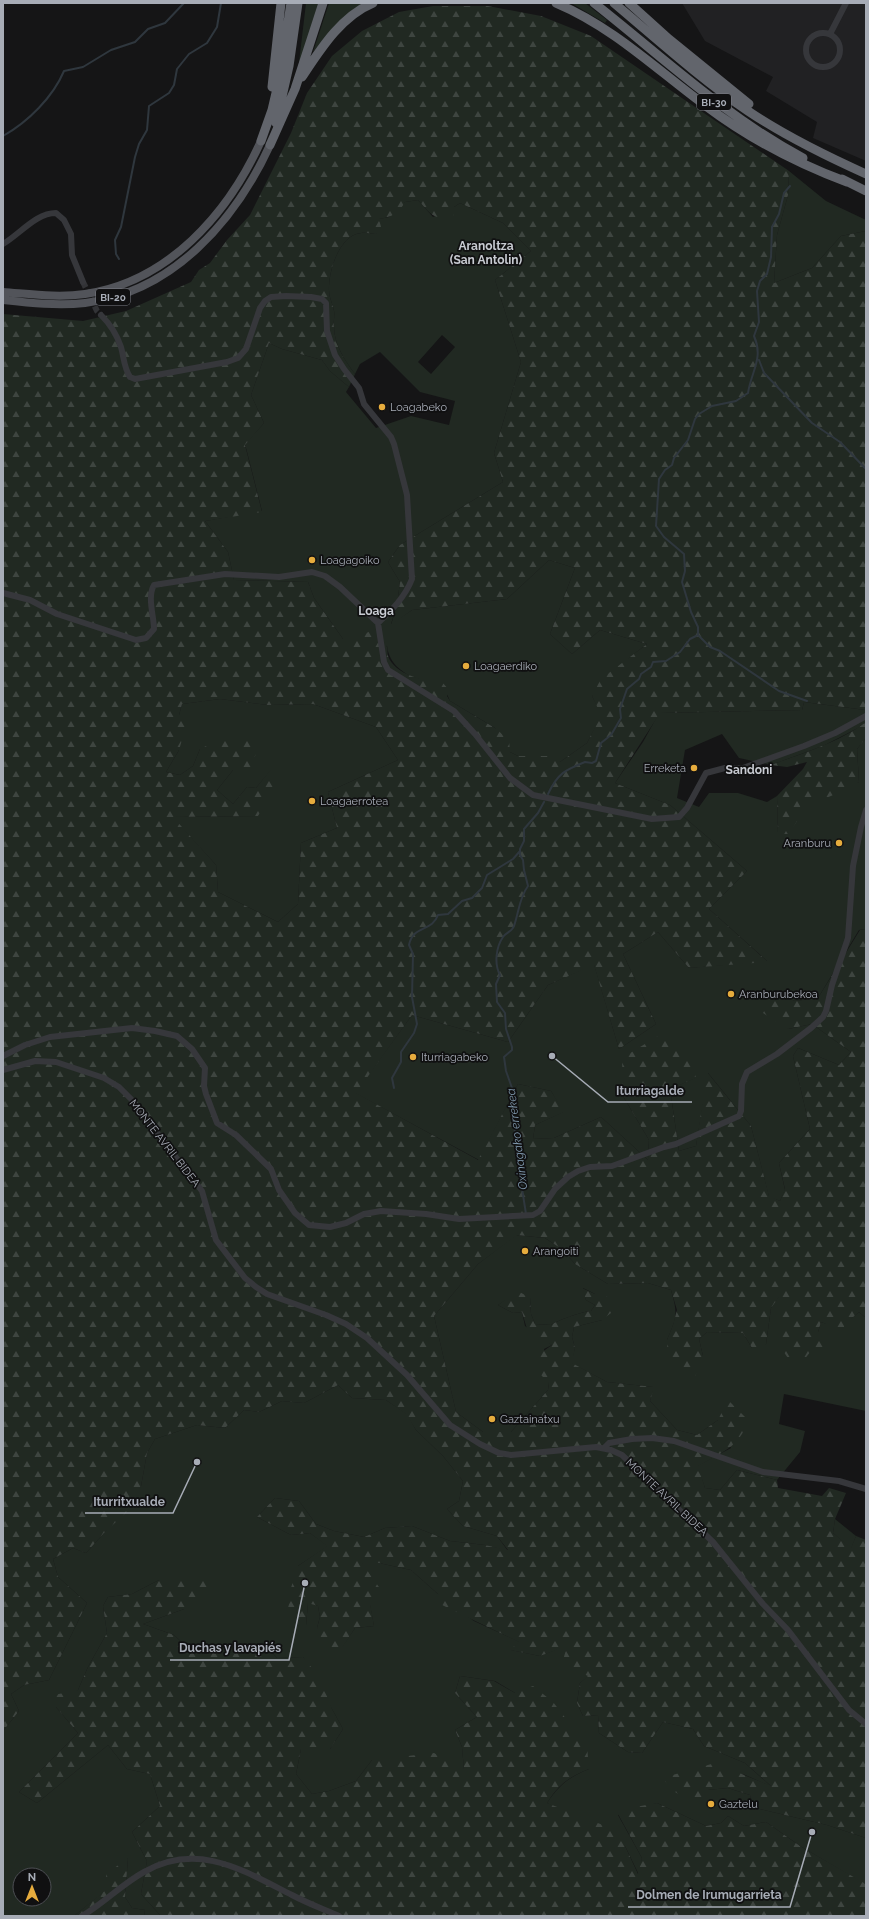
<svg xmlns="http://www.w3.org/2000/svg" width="869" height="1919" font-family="Raleway,sans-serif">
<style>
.built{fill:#212123}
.green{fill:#212922;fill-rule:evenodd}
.forest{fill:url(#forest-firs);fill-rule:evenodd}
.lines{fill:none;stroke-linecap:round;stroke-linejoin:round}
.stream{stroke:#2f373e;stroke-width:2}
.minor-tunnel{stroke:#323336;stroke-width:6;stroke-dasharray:6 3;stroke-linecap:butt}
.minor{stroke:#36373b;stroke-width:6}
.major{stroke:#52545a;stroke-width:8}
.highway{stroke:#62656c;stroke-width:9}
.poi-dot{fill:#e6ac3d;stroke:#101011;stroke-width:1.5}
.labels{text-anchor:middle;stroke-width:3.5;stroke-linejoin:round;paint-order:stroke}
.shield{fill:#101011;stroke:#7a7d84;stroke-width:1}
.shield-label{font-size:10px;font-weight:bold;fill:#a7acb6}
.poi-label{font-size:11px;fill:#a7acb6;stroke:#101011;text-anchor:start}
.street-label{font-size:11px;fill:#a7acb6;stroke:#101011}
.neighbourhood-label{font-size:12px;font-weight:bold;fill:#c8cbd2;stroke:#101011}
.water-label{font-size:12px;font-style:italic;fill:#809aaf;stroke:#101011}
.leader{fill:none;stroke:#a7acb6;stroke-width:1.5}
.callout-dot{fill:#a7acb6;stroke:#101011;stroke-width:1.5}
.callout-label{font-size:12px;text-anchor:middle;font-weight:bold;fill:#a7acb6;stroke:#101011;stroke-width:3.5;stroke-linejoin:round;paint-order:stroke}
</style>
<defs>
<pattern id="forest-firs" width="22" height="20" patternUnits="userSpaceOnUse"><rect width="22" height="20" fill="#212922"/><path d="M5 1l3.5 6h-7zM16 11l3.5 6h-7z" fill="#3e4540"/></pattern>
</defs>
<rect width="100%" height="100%" fill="#151516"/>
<path class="built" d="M682 3H866V161L813 138 817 122 766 91 773 77 705 41Z"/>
<path class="green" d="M306 3H320L298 71Z
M329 3H367L338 24 313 52Z
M571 3H585L607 20 605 23Z
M789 171 826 201 866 220V231L841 236 812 268 774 283 777 235 788 195Z
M418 200 433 217 454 207 460 203 503 223 531 251 495 280 521 362 494 453 503 482 400 545 388 562 400 582 397 605 391 624 412 610 507 599 549 560 575 568 550 634 572 654 600 630 647 644 629 658 592 696 602 715 587 743 560 762 518 756 510 752 495 728 450 701 442 683C418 682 390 672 387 646L355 639H343L314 598 308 582 234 580 228 552 205 521 262 511 245 444 264 423 251 395 269 343 282 349 322 360 330 371 349 387 346 392 376 428 411 416 449 425 455 401 420 392 380 352 360 364 355 374C345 361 334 344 334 327 333 322 335 316 334 311 333 304 329 298 329 291 328 272 339 235 361 233 366 232 371 234 376 234L379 219 389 217 405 202ZM442 335 455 347 431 374 418 362Z
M220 699 268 705 313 704 376 727 398 760 328 792 337 828 301 843 298 904 278 922 218 892 216 865 172 817 258 816 272 769 256 788 247 787 233 804 217 790 233 770 200 749 193 766 180 775 166 772 179 750V715L182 704Z
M804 702 866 710V722L858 728 823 746 771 765 739 758 722 734 685 750 677 798 699 807 709 793H738L767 802 777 796 778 833 799 801 859 782 857 749 866 738V929L859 930 818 998 795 1001 772 992 788 1029 812 1024 851 1052 839 1065 798 1048 793 1056 810 1129 779 1163 785 1190 780 1201 769 1197 751 1126 708 1073 696 1146 679 1151 670 1089 695 1078 623 1096 649 1140 648 1160 601 1117 554 1138 533 1139 535 1125 563 1112 551 1091 518 1084 479 1160 355 1093 412 1015 508 1042 548 985 594 964 619 1049 656 1024 623 954 658 932 689 968 767 961 709 909 747 871 670 805 615 783 643 742 659 713 802 710Z
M516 1235 545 1238 563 1250 575 1264 608 1284 648 1283 671 1290C678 1314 677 1317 667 1340L703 1356 699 1339 707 1332 743 1333 752 1348 766 1344 771 1308 779 1296V1345L818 1332 821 1322C838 1328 846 1323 859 1312L866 1318V1411L784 1394 779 1424 805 1431 800 1452 777 1480 737 1470 720 1490 705 1488 697 1466 731 1448 718 1420 697 1435 677 1430 650 1401 653 1387 607 1382 571 1363 575 1348 572 1337 574 1327 602 1320 595 1294 583 1288 586 1300 595 1305 591 1311C583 1311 556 1321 551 1325L535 1324 531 1314 530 1298 506 1300 498 1305 513 1313 522 1312 525 1326 552 1345 544 1349 549 1383 548 1390 511 1432H483L456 1412 434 1316 478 1264Z
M338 1385 352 1398 386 1400 407 1414 416 1430 443 1456 463 1481 459 1501 447 1509 463 1526 497 1536 508 1551 485 1545 450 1541 412 1526 385 1528 364 1537 334 1531 316 1524 299 1501 275 1498 257 1517 291 1535 310 1533 328 1546 298 1566 306 1625 308 1602 318 1606 320 1617 317 1628 342 1647 355 1628 374 1626 362 1563H379L411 1570 438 1594 474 1621 520 1642 511 1650 540 1656 567 1645 589 1676 580 1683 577 1703 583 1716 598 1715 599 1733 628 1752 642 1753 663 1722 693 1729 704 1746 745 1763 772 1787 743 1774 707 1790 728 1788 750 1795 752 1807 827 1825 866 1838V1885L800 1846 766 1822 744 1826 728 1816 721 1823 706 1826 657 1803 618 1815 642 1858 639 1875 625 1846 547 1803C559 1785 569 1777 589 1769L515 1693 495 1681 460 1676 455 1693 477 1717 455 1730 462 1747 464 1769 372 1760 356 1781 329 1791 312 1794 296 1774 301 1749H330L343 1729 303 1657 277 1658 263 1643 240 1646 229 1654 191 1651 174 1635 143 1624 184 1609 159 1580 132 1594 108 1597 103 1606 107 1633 88 1667 78 1690 56 1707 78 1733 19 1792 37 1803 108 1745 127 1769 150 1774 160 1806 132 1832 147 1861 141 1894 161 1916H144L145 1910 132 1908 125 1897 128 1858 108 1889 74 1916H3V1731L19 1711 11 1694 24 1685 49 1680 87 1603 58 1577 53 1559 73 1548 86 1553 104 1533 141 1486 147 1453 155 1439 197 1425 225 1428 244 1410 259 1412 282 1401 304 1403ZM20 1875H44V1899H20Z
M835 1519 856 1536 851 1549 833 1533Z"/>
<path class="forest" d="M433 6H488L541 16 591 36 789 171 788 195 777 235 774 283 812 268 841 236 866 231V710L804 702 802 710 660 713 615 783 670 805 747 871 709 909 768 962 689 968 658 932 623 954 656 1024 619 1049 594 965 548 985 508 1042 412 1015 356 1093 478 1160 518 1084 551 1091 564 1112 535 1125 533 1139 554 1138 601 1117 648 1160 649 1140 623 1096 622 1058 663 1033 690 1056 696 1078 670 1089 679 1151 696 1146 707 1072 751 1126 769 1196 780 1201 785 1189 779 1163 810 1129 793 1056 798 1048 839 1065 851 1052 812 1024 788 1029 763 1013 772 992 795 1001 818 998 860 930 866 929V1318L859 1312 845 1324 841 1336 835 1335 831 1326 821 1322 818 1332 830 1340 826 1349 811 1351 803 1361H790L779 1345V1297L771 1308 766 1344 759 1352 752 1348 743 1333 707 1332 699 1339 703 1356 695 1376H683L668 1363 667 1340 673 1325 677 1310 671 1290 648 1283 608 1284 575 1264 563 1250 545 1238 517 1235 478 1264 434 1316 456 1412 483 1432H511L548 1390 549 1383 541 1375 546 1366 538 1355 552 1345 543 1340 530 1339 522 1312 513 1313 498 1305 518 1291 530 1298 531 1314 535 1324 551 1325C556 1321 583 1311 591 1311L595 1305 586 1300 582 1288 595 1294 602 1291 609 1299 611 1313 602 1320 574 1327 572 1337 575 1348 572 1363 607 1382 654 1387 650 1401 677 1430 697 1435 718 1420 728 1400 748 1420C740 1447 721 1453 698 1466L705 1488 720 1490 737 1470 777 1480 778 1488 822 1496 829 1488 846 1493 835 1519 833 1533 851 1548 856 1536 866 1540V1838L827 1825 752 1807 750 1795 728 1788 707 1790 698 1806 675 1792 662 1778 715 1763 771 1786 745 1763 704 1746 693 1729 663 1722 642 1753 628 1752 599 1733 598 1715 583 1716 577 1703 580 1683 588 1676 562 1664 567 1646 540 1656 510 1650 519 1642 440 1604 438 1594 411 1570 379 1563H362L381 1590 370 1603 374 1626 355 1628 342 1648H325L317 1628 320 1617 318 1606 308 1603 306 1625 296 1626 288 1610 290 1591 298 1566 327 1546 310 1533 291 1535 257 1517 275 1498 299 1501 316 1524 334 1531 364 1537 385 1528 412 1526 450 1541 485 1545 508 1550 497 1536 463 1526 447 1509 459 1501 463 1481 443 1456 416 1430 406 1414 386 1400 352 1398 338 1385 304 1403 282 1401 259 1412 244 1410 225 1428 197 1425 155 1439 147 1453 141 1486 130 1509 104 1533 86 1553 73 1548 53 1559 58 1577 87 1603 49 1680 24 1685 11 1694 19 1711 3 1731V314L83 321 126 311 191 282 199 270 210 263 227 240 250 215 291 133 307 93 332 56 362 31 399 12ZM418 200C431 214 434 222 454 215V207L460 203 503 223 531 251 495 280 521 362 494 453 503 482 400 545 388 562 400 582 397 605 391 625 412 610 507 599 549 560 575 568 550 634 572 654 600 630 647 644 601 679 592 696 601 715 587 743 560 762 551 756H518L510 752 509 740 495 728 450 701 447 696 449 690 442 682C425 682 394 674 388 656 387 653 388 650 387 647 385 641 378 634 374 629L355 639H343L314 598 308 582 234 580 228 552 205 521 262 512 245 445 264 423 251 395 269 343 282 349 322 360 330 371 349 387 355 374C345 361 334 344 334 327 333 322 335 316 334 311 333 304 329 298 329 291 328 272 339 235 361 233 366 232 371 234 376 234L381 227 379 219C392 217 399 213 405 202ZM220 699 268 705 313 704 376 727 398 760 328 792 337 828 301 843 298 904 278 922 218 892 216 865 173 817 258 816 276 787 272 768 256 788 247 787 233 804 217 790 233 770H251L256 753 254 738 221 739 200 749 193 766 180 775 166 772 179 750 186 726 179 715 182 704Z
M866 722V738L857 749 859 782C841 792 820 804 799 801L802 814 788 834H778L777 796 803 769 807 762 787 767 771 765C803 753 838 743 866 722Z
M206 1577 223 1583 214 1590 184 1609 143 1624 174 1635 191 1651 229 1654 240 1646 263 1643 277 1658 303 1657 320 1678 332 1709 343 1729 330 1749H301L296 1774 312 1794 329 1791 356 1781 372 1760 434 1753 464 1769 462 1747 455 1730 477 1717 455 1693 460 1676 494 1681 515 1693 533 1686 553 1702 587 1746 589 1769C569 1777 559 1784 547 1803L613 1829 625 1846 638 1874 642 1858 618 1814 630 1808 657 1803 706 1826 721 1823 728 1816 744 1826 766 1822 800 1846 864 1883 866 1885V1916H161L141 1894 147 1861 132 1832 160 1806 150 1774 127 1769 108 1745 37 1803 19 1792 78 1733 56 1707 54 1695 78 1690 88 1667 107 1633 103 1606 108 1597 132 1594 159 1580Z
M128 1858 125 1897 132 1908 145 1910 144 1916H74L107 1889 106 1874Z"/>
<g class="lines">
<path class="stream" d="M3 136C28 122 53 97 64 71L83 67 111 50 135 42 148 29 165 23 184 3
M119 259 116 254 115 240 121 227 135 157 139 144 147 130 149 106 169 93 174 85 177 69 189 54 207 43 217 27 221 3
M759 360 764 373 812 423 840 442 866 469
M698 635 710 647 720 651 779 691 807 701
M548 794C558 773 565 770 585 762L592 763 596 761 601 743 611 735 621 718 620 709 627 689 639 679 641 674 651 667 653 662 666 661 680 652 690 639 698 635V627L691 612 682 582 685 571 684 554 664 537 656 526 659 479 665 470 672 465 674 458 688 440 695 419 699 414 712 406 736 401 748 393C751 372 764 358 754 336L759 322 757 291 760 281 767 274 771 257 772 227 779 214 784 193 790 186
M394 1088 392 1078 401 1062V1052L414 1033 417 1024 412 997 413 954 409 945C413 925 432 932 438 915L448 914 462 901 472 898 482 888 487 875 513 859 520 851
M526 1214 516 1150 512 1088 506 1071 504 1057 512 1050V1047L506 1029 505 1013 497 1002 496 984 500 975C494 964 496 947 503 937 506 932 512 932 514 926 519 912 519 898 528 886L524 870 523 860 520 855V849L524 841V829L538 813 544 802"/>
<path class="minor-tunnel" d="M83 282 97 311 101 315"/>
<path class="minor" d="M806 50a17 17 0 1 1 34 0a17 17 0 1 1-34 0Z
M830 34 846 3
M3 244C20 234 36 213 56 213L64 220 71 234 72 255 83 282
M101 315C110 324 117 335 121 347 124 358 124 368 130 377L135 379 227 362 238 358 246 349 260 308 265 301 271 297 286 296 311 297 322 299 326 303 327 331 335 355 344 369 359 388 364 404 391 437 394 444 407 495 412 579C405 597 392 610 378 623
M3 593 30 600 57 614 136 640 146 638 154 629C154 616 147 597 154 585L225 574 279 577 312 572 325 576 340 587 378 623 384 662 388 670 454 711 475 734 510 778 533 795 652 819 679 817 687 808 706 773 725 768H743L804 746 835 733 866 716
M3 1056 25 1045 50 1037 132 1028 155 1031 177 1036 192 1049 205 1068 204 1086 206 1094 217 1123 236 1135 271 1169 279 1190 295 1213 309 1225 330 1227 346 1223 364 1214 381 1211 426 1214 459 1219 533 1215 540 1211 555 1189 568 1177 578 1171 590 1167 612 1166 664 1147 676 1144 739 1116 741 1111 742 1084 747 1072 777 1054 811 1028 823 1017 826 1011 832 985 848 938 853 866 861 827 866 810
M3 1070 35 1061 56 1062 104 1078 119 1087 131 1099 202 1191 216 1240 245 1278 256 1287 267 1294 326 1315 346 1324 367 1338 407 1375 450 1425 480 1444 499 1453 511 1455 596 1447 611 1450 622 1455 713 1542 763 1604 788 1630 849 1710 866 1724
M604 1448 609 1443 632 1439 652 1438 674 1441 763 1472 839 1481 866 1489
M82 1916C104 1903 122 1884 144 1872 198 1841 244 1871 292 1895 307 1903 323 1909 339 1916"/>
<path class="major" d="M3 292C30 294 58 298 85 294 168 282 228 214 261 141
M3 300C30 303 58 306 85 303 173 292 235 221 270 145"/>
<path class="highway" d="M556 3C613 27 657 70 706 106 750 139 796 163 847 182
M594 3C664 58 723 115 803 158
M614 3C658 40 701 79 748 111 785 136 826 156 866 174
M629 3 669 39 749 104
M302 77C320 50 341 16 373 3
M272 87 281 3
M276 123 289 66 298 3
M261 141 272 110 279 80 291 3
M270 145 295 89 323 3
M842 179 866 191"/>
</g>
<g class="poi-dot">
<circle cx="382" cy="407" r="4"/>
<circle cx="312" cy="560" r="4"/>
<circle cx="466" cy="666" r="4"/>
<circle cx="694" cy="768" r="4"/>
<circle cx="312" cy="801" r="4"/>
<circle cx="839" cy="843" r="4"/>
<circle cx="731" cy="994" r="4"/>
<circle cx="413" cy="1057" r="4"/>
<circle cx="525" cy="1251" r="4"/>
<circle cx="492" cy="1419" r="4"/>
<circle cx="711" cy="1804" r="4"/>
</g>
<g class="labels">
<g class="shield">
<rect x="697" y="94" width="34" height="16" rx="3"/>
<rect x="96" y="289" width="34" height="16" rx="3"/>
</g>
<g class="shield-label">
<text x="714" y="106">BI-30</text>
<text x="113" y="301">BI-20</text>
</g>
<g class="poi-label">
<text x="390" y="411">Loagabeko</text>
<text x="320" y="564">Loagagoiko</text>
<text x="474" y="670">Loagaerdiko</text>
<text x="686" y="772" text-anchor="end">Erreketa</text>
<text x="320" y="805">Loagaerrotea</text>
<text x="831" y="847" text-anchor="end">Aranburu</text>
<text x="739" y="998">Aranburubekoa</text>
<text x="421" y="1061">Iturriagabeko</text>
<text x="533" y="1255">Arangoiti</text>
<text x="500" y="1423">Gaztainatxu</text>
<text x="719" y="1808">Gaztelu</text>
</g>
<g class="street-label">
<text transform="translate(165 1143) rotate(52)" y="4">MONTE AVRIL BIDEA</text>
<text transform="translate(667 1497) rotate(43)" y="4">MONTE AVRIL BIDEA</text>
</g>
<g class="neighbourhood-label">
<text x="486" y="250">Aranoltza<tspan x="486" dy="14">(San Antolin)</tspan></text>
<text x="376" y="615">Loaga</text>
<text x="749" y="774">Sandoni</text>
</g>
<g class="water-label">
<text transform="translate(517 1139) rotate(-97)" y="4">Oxinagako errekea</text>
</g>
</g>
<path class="leader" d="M552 1056L608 1102H692M197 1462L173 1513H85M305 1583L289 1660H170M812 1832L790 1907H628"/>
<g class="callout-dot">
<circle cx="552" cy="1056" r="4"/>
<circle cx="197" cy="1462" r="4"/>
<circle cx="305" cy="1583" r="4"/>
<circle cx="812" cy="1832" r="4"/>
</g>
<g class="callout-label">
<text x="650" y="1095">Iturriagalde</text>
<text x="129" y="1506">Iturritxualde</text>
<text x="230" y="1652">Duchas y lavapiés</text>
<text x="709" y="1899">Dolmen de Irumugarrieta</text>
</g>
<rect width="869" height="1919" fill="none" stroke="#a7acb6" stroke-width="8"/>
<g transform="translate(32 1887)"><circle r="19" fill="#101011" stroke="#4c4e53"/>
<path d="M0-3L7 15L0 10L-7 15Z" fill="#e6ac3d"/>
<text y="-6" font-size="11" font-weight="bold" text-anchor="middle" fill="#a7acb6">N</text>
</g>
</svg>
